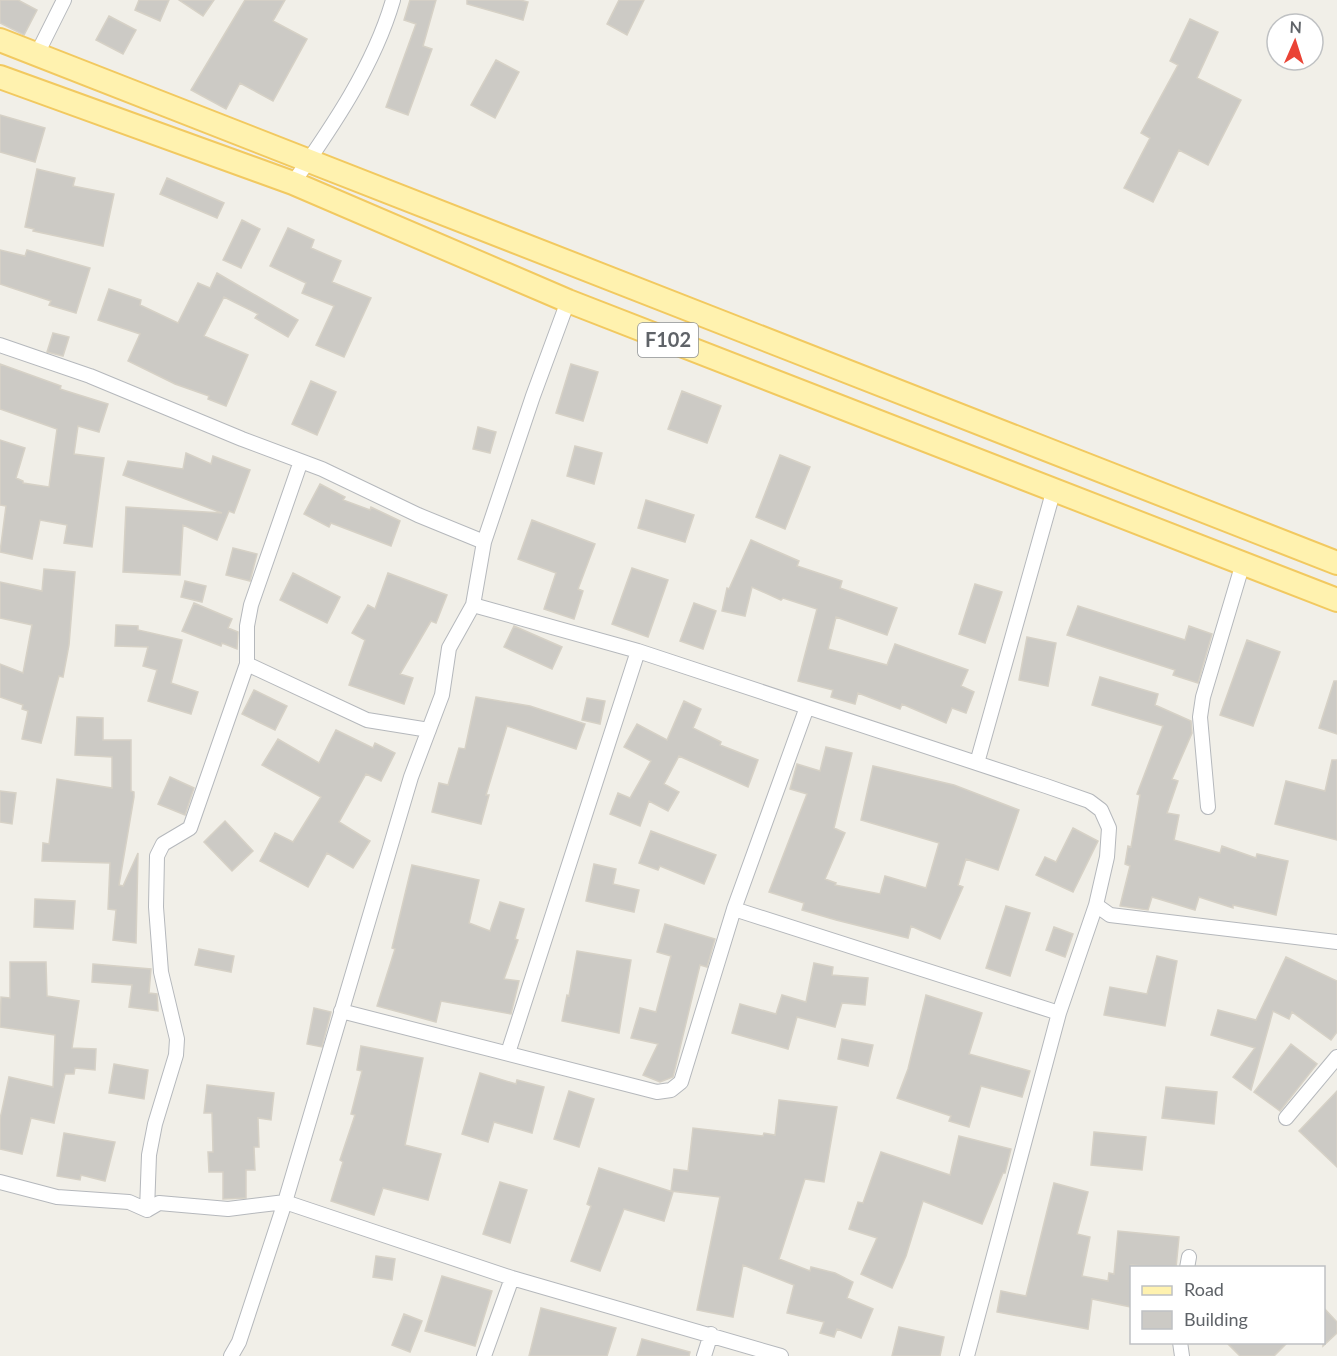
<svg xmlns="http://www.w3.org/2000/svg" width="1337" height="1356" font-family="Lato,sans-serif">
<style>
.building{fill:#cccac5;stroke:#d6d1c6;stroke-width:1.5}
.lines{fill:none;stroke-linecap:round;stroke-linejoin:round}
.minor-casing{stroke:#b5b8bc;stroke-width:16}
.primary-casing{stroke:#f2c960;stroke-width:26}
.minor{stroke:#fff;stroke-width:14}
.primary{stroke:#fff2af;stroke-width:22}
.labels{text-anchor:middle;stroke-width:4.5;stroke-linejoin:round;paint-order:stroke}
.shield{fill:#fff;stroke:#8f9295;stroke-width:1.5}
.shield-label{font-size:20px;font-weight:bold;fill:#5f6368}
</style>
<rect width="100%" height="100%" fill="#f1efe8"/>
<path class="building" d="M0 0H18L37 10 24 35 0 23Z
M139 0H169L160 21 135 10Z
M179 0H214L203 16Z
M245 0H285L273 21 307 39 273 101 240 83 226 109 191 90Z
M410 0H436L423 46 432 49 408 115 386 107 416 24 404 20Z
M467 0H520L528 2 523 20 467 4Z
M619 0H644L627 35 607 24Z
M109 16 136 30 123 54 96 40Z
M1190 19 1218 32 1197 78 1241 100 1208 165 1179 150 1153 202 1124 188 1150 138 1141 133 1178 65 1170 61Z
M496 60 519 72 495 118 471 105Z
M0 115 45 128 35 162 0 152Z
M37 169 75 178 73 186 114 194 103 246 33 231 34 229 25 227Z
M167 178 224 203 217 218 160 194Z
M242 220 260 229 241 268 223 260Z
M288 228 314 240 311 248 341 261 332 282 371 298 344 357 316 345 334 306 302 293 306 283 270 266Z
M0 250 25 256 27 250 90 268 76 313 49 305 51 301 0 284Z
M217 273 298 320 288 337 255 318 258 314 224 297 204 336 248 355 226 406 208 399 209 396 175 384 128 361 140 334 98 320 109 289 141 300 140 305 178 323 198 283 210 288Z
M53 333 69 337 63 356 47 352Z
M0 364 61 386 60 389 108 404 99 432 78 426 74 454 104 458 92 547 64 543 67 525 40 520 32 559 0 552 6 506 0 505V440L25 448 16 478 23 481V483L49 487 57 429 0 409Z
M571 364 598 372 583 421 556 413Z
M311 381 336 392 317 435 292 424Z
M682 391 721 406 707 443 668 429Z
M478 427 496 432 490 453 473 449Z
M575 446 602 453 594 484 567 476Z
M186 453 211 464 213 456 250 470 234 513 229 511 217 540 183 525 180 575 123 572 126 507 222 513 123 475 128 461 183 469Z
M780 455 810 467 785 529 756 517Z
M320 484 345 497 343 500 370 510 371 507 400 521 391 546 331 523 329 527 304 514Z
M646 500 694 515 685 542 638 528Z
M532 520 595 544 578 589 583 591 574 619 544 609 556 573 518 559Z
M751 540 799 561 797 566 842 581 840 588 897 608 887 635 836 617 828 649 887 665 895 644 968 670 961 686 974 692 966 713 952 708 946 723 902 704 900 709 858 693 855 704 831 697 833 690 798 681 817 609 783 598 781 600 752 587 745 616 722 611 727 588 729 589Z
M233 548 257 554 250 581 226 575Z
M632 568 668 580 648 637 612 624Z
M44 569 75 572 69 645 63 677 59 676 41 743 22 739 28 711 22 709 23 705 0 697V664L23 673 32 625 0 618V582L42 591Z
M293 573 340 597 327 623 280 600Z
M388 573 447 595 436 623 431 621 400 674 413 678 404 704 349 685 365 640 352 633 368 605 375 609Z
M185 581 206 586 202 602 181 597Z
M975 584 1002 592 985 643 959 634Z
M194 603 232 619 228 628 238 632 237 649 222 643 221 646 182 631Z
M694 603 716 611 703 649 680 641Z
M1078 606 1185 640 1189 626 1212 634 1198 683 1173 675 1175 670 1067 635Z
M116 625 138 626V630L182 640 171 683 198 692 191 714 148 701 157 670 143 666 148 647 115 646Z
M514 626 562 647 552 669 504 647Z
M1027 637 1056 643 1048 686 1019 680Z
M1247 640 1280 652 1253 726 1220 715Z
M1100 677 1158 694 1155 705 1191 721 1192 733 1172 779 1178 781 1167 813 1179 815 1174 840 1220 853 1222 846 1256 858 1257 854 1288 861 1276 915 1233 905V908L1199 897 1195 910 1152 897 1148 910 1120 906 1130 866 1125 864 1128 846 1131 847 1140 795 1137 794 1163 726 1092 705Z
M1334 681H1337V734L1319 728Z
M254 690 287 706 275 730 242 714Z
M476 697 530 706 585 724 576 749 507 726 486 795H489L481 824 432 812 439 783 448 785 459 748 465 749Z
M587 698 605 701 600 724 582 720Z
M684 701 701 709 693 728 721 742 720 745 758 760 748 787 679 756 664 784 679 792 668 811 649 801 640 826 610 814 618 793 630 798 651 761 624 747 637 724 667 740Z
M77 717 103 718V740H131V791L134 792V797L119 885 123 886 138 853 136 943 113 940 116 910 108 909 110 863 42 861 43 843 49 844 57 779 112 788V757L75 755Z
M336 730 373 748 375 743 395 753 381 781 366 774 339 822 370 841 353 868 327 853 308 887 260 861 275 833 293 842 321 797 262 765 278 739 319 763Z
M826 747 852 753 834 828 845 833 825 879 836 883 835 885 880 894 885 876 926 888 939 843 861 820 873 766 954 785 1019 810 998 870 966 859 958 885 963 887 940 939 911 926 908 938 836 920 802 910 804 903 769 892 807 794 790 789 797 764 820 771Z
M1332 760H1337V840L1275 824 1286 781 1325 791Z
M170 777 194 788 185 815 158 804Z
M0 791 16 793 12 824 0 822Z
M225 821 253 851 232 871 204 842Z
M1073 828 1098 841 1073 892 1036 875 1045 857 1056 862Z
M651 831 716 855 704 884 660 866 658 870 639 863Z
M594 864 616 869 613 884 639 890 634 912 586 901Z
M412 865 479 880 469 923 490 931 500 902 524 909 515 939 518 940 504 979 519 981 511 1014 441 1001 436 1022 377 1006 395 949 392 948Z
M35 899 75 901 73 929 34 927Z
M1006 906 1030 913 1010 976 986 968Z
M665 924 715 939 707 967 700 965 673 1077 660 1082 643 1075 658 1044 631 1038 640 1008 656 1012 671 956 657 952Z
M1054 927 1073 934 1065 957 1046 950Z
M199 949 234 956 231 972 195 965Z
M577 951 631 960 619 1033 562 1021 567 995 569 996Z
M1157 956 1177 961 1165 1026 1104 1015 1110 987 1147 994Z
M1286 957 1337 981V1032L1331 1040 1292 1012 1289 1019 1273 1011 1251 1090 1233 1077 1255 1048 1211 1035 1218 1010 1256 1020Z
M10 962H46L47 996 79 1001 72 1048 96 1049 95 1070 75 1068 74 1074H65L54 1123 31 1118 22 1154 0 1149V1119L9 1077 53 1087 55 1035 0 1027 1 997 10 998Z
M814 963 833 967 832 975 868 978 865 1005 842 1003 835 1027 797 1017 788 1049 732 1033 740 1004 776 1014 782 995 806 1002Z
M93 964 151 969 149 993 157 994 158 1011 129 1007 132 985 92 982Z
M926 995 982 1013 969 1054 1030 1071 1022 1097 981 1086 969 1127 949 1121 951 1116 897 1098 908 1069Z
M314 1008 331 1012 322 1047 307 1044Z
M842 1039 873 1045 868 1066 838 1059Z
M1291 1044 1317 1064 1280 1111 1254 1092Z
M361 1046 423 1058 405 1145 441 1154 428 1200 383 1188 374 1215 331 1201 343 1162 340 1160 355 1115 351 1114 362 1071 357 1070Z
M114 1064 148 1070 144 1099 109 1093Z
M480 1073 516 1084 517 1080 544 1087 532 1133 494 1122 488 1142 462 1134Z
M207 1085 274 1093 271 1120 258 1118 259 1147H254L255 1170H246V1198L223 1199V1172H209L208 1152H213L212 1113H204Z
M1166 1087 1217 1092 1214 1124 1162 1118Z
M569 1091 594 1099 579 1147 554 1139Z
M1337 1091V1167L1299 1131Z
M779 1100 837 1107 824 1182 805 1179 779 1259 810 1271 811 1267 835 1273 853 1282 847 1298 873 1309 861 1338 837 1329 834 1337 820 1333 824 1322 787 1313 794 1285 743 1265 733 1317 697 1310 720 1197 671 1191 674 1169 688 1171 693 1128 763 1136 764 1133 775 1135Z
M1094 1132 1146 1137 1142 1170 1091 1165Z
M64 1133 115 1142 105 1181 81 1175 80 1180 57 1176Z
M959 1136 1011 1149 1005 1173H1003L982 1224 923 1201 906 1256 892 1288 861 1274 877 1238 849 1229 858 1202 863 1203 881 1152 950 1175Z
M599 1168 673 1192 664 1221 624 1209 600 1271 571 1261 591 1206 587 1204Z
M500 1182 527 1190 510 1243 483 1234Z
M1054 1183 1088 1192 1077 1234 1090 1237 1082 1276 1108 1281 1109 1273 1114 1274 1118 1231 1179 1237 1176 1268 1131 1265V1307L1092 1299 1088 1329 997 1312 1001 1291 1026 1296Z
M376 1256 395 1259 392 1280 373 1277Z
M442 1276 492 1291 475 1346 425 1331Z
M1323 1307 1337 1322V1333L1323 1346Z
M541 1308 616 1328 607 1356H529Z
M404 1314 422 1321 410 1352 392 1345Z
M899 1327 944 1337 940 1356H892Z
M642 1339 690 1352 689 1356H637Z
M1226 1342H1288L1274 1356H1240Z"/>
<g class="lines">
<defs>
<path id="minor" d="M37 54 64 0
M293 183C332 127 374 66 393 0
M0 345 90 376 242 439 322 469 418 515 484 542
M473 605 638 651 1046 786 1089 801 1101 810 1109 828 1107 857 1096 905 1059 1013 967 1356
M247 664 367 720 429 730
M977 763 1054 489
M1208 807 1200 717 1203 697 1243 563
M1096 905 1110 915 1337 942
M734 909 1059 1013
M341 1011 657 1092 671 1090 681 1082 734 909 807 707
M508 1053 638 651
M1286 1118 1337 1057
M0 1182 57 1197 129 1202 147 1210 159 1203 228 1209 285 1202 512 1278 781 1356
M147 1210 149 1155 155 1124 176 1055 177 1039 161 972 156 907 157 856 163 844 190 828 247 664V626L251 605 301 461
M1187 1268 1189 1257
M1180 1342 1182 1356
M231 1356 239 1342 285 1202 411 777 442 695 449 648 473 605 484 542 533 396 568 301
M484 1356 512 1278
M704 1356 711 1334"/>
<path id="primary" d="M0 40 1337 563
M0 77 293 183 568 301 1337 600"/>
</defs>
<use href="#minor" class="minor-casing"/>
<use href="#primary" class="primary-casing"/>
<use href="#minor" class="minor"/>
<use href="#primary" class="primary"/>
</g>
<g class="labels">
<rect class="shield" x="638" y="323" width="60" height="34" rx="4.5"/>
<g class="shield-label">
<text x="668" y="347">F102</text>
</g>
</g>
<rect x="1130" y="1266" width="195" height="78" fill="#ffffff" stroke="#bfc1c3" stroke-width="1.5"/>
<rect x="1142" y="1286" width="30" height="9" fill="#fff2af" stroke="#bfc1c3" stroke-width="1.5"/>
<text x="1184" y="1296" font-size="18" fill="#5f6368">Road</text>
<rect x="1142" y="1311" width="30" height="18" fill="#cccac5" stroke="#bfc1c3" stroke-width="1.5"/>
<text x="1184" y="1326" font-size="18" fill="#5f6368">Building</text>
<g transform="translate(1295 42) rotate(3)"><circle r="28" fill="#ffffff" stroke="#bfc1c3" stroke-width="1.5"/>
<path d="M0-4.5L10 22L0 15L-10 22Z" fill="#ea4335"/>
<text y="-9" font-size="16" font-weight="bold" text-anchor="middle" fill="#5f6368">N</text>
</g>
</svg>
